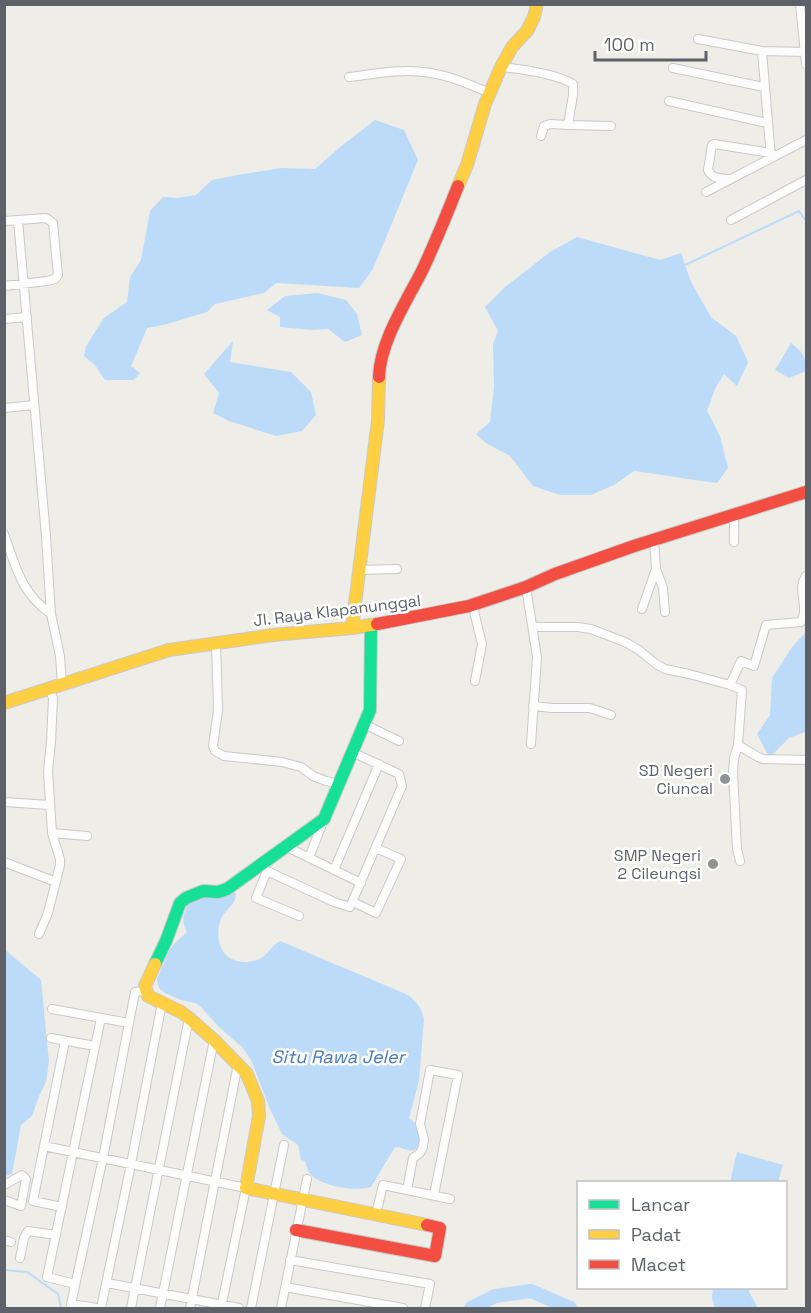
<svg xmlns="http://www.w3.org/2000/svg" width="811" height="1313" font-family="'Space Grotesk',sans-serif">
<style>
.water{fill:#bcdbf8}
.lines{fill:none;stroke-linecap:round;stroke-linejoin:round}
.stream{stroke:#bcdbf8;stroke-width:2}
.river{stroke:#bcdbf8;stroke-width:14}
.street-casing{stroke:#cac9c9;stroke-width:10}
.fast-casing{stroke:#c9c9c9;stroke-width:14}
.slow-casing{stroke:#c9c9c9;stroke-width:14}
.jam-casing{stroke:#c9c9c9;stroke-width:14}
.street{stroke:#fcfcfc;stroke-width:8}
.fast{stroke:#16e098;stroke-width:12}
.slow{stroke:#ffcf43;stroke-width:12}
.jam{stroke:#f24e42;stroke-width:12}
.poi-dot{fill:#909294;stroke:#fff;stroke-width:2}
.labels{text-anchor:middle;stroke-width:5;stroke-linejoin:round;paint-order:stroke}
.street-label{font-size:16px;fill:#5e6167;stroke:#fff}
.poi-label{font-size:16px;fill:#5e6167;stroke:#fff;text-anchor:end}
.water-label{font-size:18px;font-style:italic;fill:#4578bc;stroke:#fff}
</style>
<rect width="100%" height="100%" fill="#eeede8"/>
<path class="water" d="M375 120 404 130 418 160 373 269 359 288 276 283 264 293 215 304 207 312 167 324 147 328 131 366 140 373 134 380H105L95 365 84 356 86 346 104 318 127 302 130 277 141 260 150 211 163 197 177 198 196 195 212 180 238 175 281 168 315 169 340 147Z
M577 237 660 260 681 253 691 282 711 317 736 336 748 362 737 386 724 374 715 389 707 411 720 436 728 468 717 483C689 480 661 474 634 471L614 485 591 495H560L533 486 510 456 486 443 476 434 490 422 494 387 493 344 498 331 485 307 505 287 550 252Z
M318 293 346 300 357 314 362 335 345 342 328 329 312 330 280 327V317L267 310 285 296Z
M233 341 230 362 291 372 311 392 316 415 302 431 276 436 229 421 213 413 219 393 204 374Z
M791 343C802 352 806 355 806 371L789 378 775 370Z
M806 632V729L805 732 789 738 771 756 767 753 757 734 770 715 772 678 792 647Z
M232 890 236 894C236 906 223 910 220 922 214 942 223 962 245 962 250 962 255 961 259 959 268 955 272 945 280 941L406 994C416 1000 421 1007 424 1019L419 1081 409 1118C412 1121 418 1124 420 1128 423 1134 420 1148 414 1150 408 1152 401 1147 395 1147L371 1187C355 1192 317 1186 308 1171 307 1168 306 1164 305 1161L301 1160 298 1145 282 1134 270 1109 251 1060 243 1048 219 1027 201 1007 195 1003 181 1000 165 993 159 988 157 979 169 951 174 944 187 932C179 920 185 902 199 897 210 893 222 892 232 890Z
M4 949 41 980 49 1062 46 1082 39 1096 32 1116 21 1125 12 1174 5 1176Z
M737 1152 783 1165 778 1182H730Z
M713 1288H750L749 1292 758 1308H715L712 1298Z"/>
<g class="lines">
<path class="stream" d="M683 266 799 211 806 221
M4 1270 27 1272 58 1294 61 1308"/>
<path class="river" d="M471 1308 495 1296 531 1291 570 1308"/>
<defs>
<path id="street" d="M800 4 806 64
M698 39 762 51 806 52
M762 51 771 158
M501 67C521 69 556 74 573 84V95L568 125 550 124 544 126 541 136
M673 68 764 87
M349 77C374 74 398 69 423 72 446 74 469 84 490 93
M669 101 767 123
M568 125 611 126
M729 179C720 178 712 179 708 170L712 145 714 144 771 153
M706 192 806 140
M18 220 46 536 51 614 60 656 62 684
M731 220 806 180
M4 221 46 218 53 223 58 275 55 279 47 281 4 286
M4 319 27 317
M4 408 34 405
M4 534C16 567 21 593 51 614
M654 540 656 569 663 588 665 612
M734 542V515
M359 570 397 569
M526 587 537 657 531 744
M469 606 473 607 482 644 475 681
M642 609 656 569
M533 627H578L591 629 625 642 639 650 656 664 665 669 689 674 730 685 742 690 738 745 734 758 733 772 737 849 740 861
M216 643 218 710 213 746 215 751 224 756 282 762 301 767 313 776 326 781 339 784
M730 685 741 661 754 666 766 625 801 622C802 620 804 615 804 612 805 598 798 588 806 576
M533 706 552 708H590L611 715
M364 724 399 741
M738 745 758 757 763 759 806 760
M4 802 50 805
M52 833 87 836
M287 847 361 883
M309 858 324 819
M4 862 56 882
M262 865 267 871 334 902 350 907 402 786 399 774 352 752
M334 870 379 764
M267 871 256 898 299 916
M353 902 376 913 401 859 376 848
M39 934 48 913 60 865V859L52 833 48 771 51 742 53 698 49 688
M52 1009 129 1023
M51 1038 95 1046
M44 1146 246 1188 221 1308
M4 1185 22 1175 26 1179 21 1206 4 1200
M407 1190 413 1158 420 1153 423 1147 424 1139 420 1124 430 1070 458 1075 434 1195
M62 1207 33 1201 65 1041
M376 1214 383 1185 450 1199
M4 1240 11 1242
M20 1258 24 1238 28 1231 56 1235
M290 1260 430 1284 425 1308
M107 1283 239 1308
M75 1284 47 1277 101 1018
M285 1287 403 1308
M97 1308 71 1304 103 1158 135 992 146 991
M101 1308 131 1164 162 1003
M131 1308 189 1018
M160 1308 214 1040
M190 1308 238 1064
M251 1308 284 1145
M281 1308 307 1179"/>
<path id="fast" d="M155 964 166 941 180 903 186 898 203 891 218 892 227 889 324 819 370 710 371 625"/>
<path id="slow" d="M458 186 467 165 485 104 501 67 512 47 527 31 534 17 537 4
M352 628 378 420 379 377
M4 703 169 650 273 635 352 628 377 624
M155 964 145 986 148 996 181 1012 189 1018 214 1040 247 1074 258 1101 259 1116 246 1188 427 1225"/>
<path id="jam" d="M379 377C380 342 406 302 422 271 435 243 447 214 458 186
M377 624 469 606 526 587 555 574 634 546 806 492
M296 1230 435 1256 440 1228 427 1225"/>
</defs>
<use href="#street" class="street-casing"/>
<use href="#fast" class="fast-casing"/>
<use href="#slow" class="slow-casing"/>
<use href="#jam" class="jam-casing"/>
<use href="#street" class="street"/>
<use href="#fast" class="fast"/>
<use href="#slow" class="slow"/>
<use href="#jam" class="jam"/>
</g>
<g class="poi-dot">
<circle cx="725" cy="779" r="6"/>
<circle cx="713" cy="864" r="6"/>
</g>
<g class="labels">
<g class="street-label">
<text transform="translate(337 610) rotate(-7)" y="6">Jl. Raya Klapanunggal</text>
</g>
<g class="poi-label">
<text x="713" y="776">SD Negeri<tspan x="713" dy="18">Ciuncal</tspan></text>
<text x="701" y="861">SMP Negeri<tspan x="701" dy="18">2 Cileungsi</tspan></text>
</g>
<g class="water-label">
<text x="338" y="1063">Situ Rawa Jeler</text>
</g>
</g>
<rect width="811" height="1313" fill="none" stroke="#5e6167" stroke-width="12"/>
<rect x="577" y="1181" width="210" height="108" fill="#ffffff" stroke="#bfc0c2" stroke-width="1.5"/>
<rect x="589" y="1200" width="30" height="9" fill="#16e098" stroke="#bfc0c2" stroke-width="1.5"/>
<text x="631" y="1211" font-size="18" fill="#5e6167">Lancar</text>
<rect x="589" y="1230" width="30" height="9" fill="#ffcf43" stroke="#bfc0c2" stroke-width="1.5"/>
<text x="631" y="1241" font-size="18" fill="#5e6167">Padat</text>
<rect x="589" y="1260" width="30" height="9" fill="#f24e42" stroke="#bfc0c2" stroke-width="1.5"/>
<text x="631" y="1271" font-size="18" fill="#5e6167">Macet</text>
<path d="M595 51v9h111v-9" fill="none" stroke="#5e6167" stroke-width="3"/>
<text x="604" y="51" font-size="18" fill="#5e6167" stroke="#ffffff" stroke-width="4.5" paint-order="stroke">100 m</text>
</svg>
